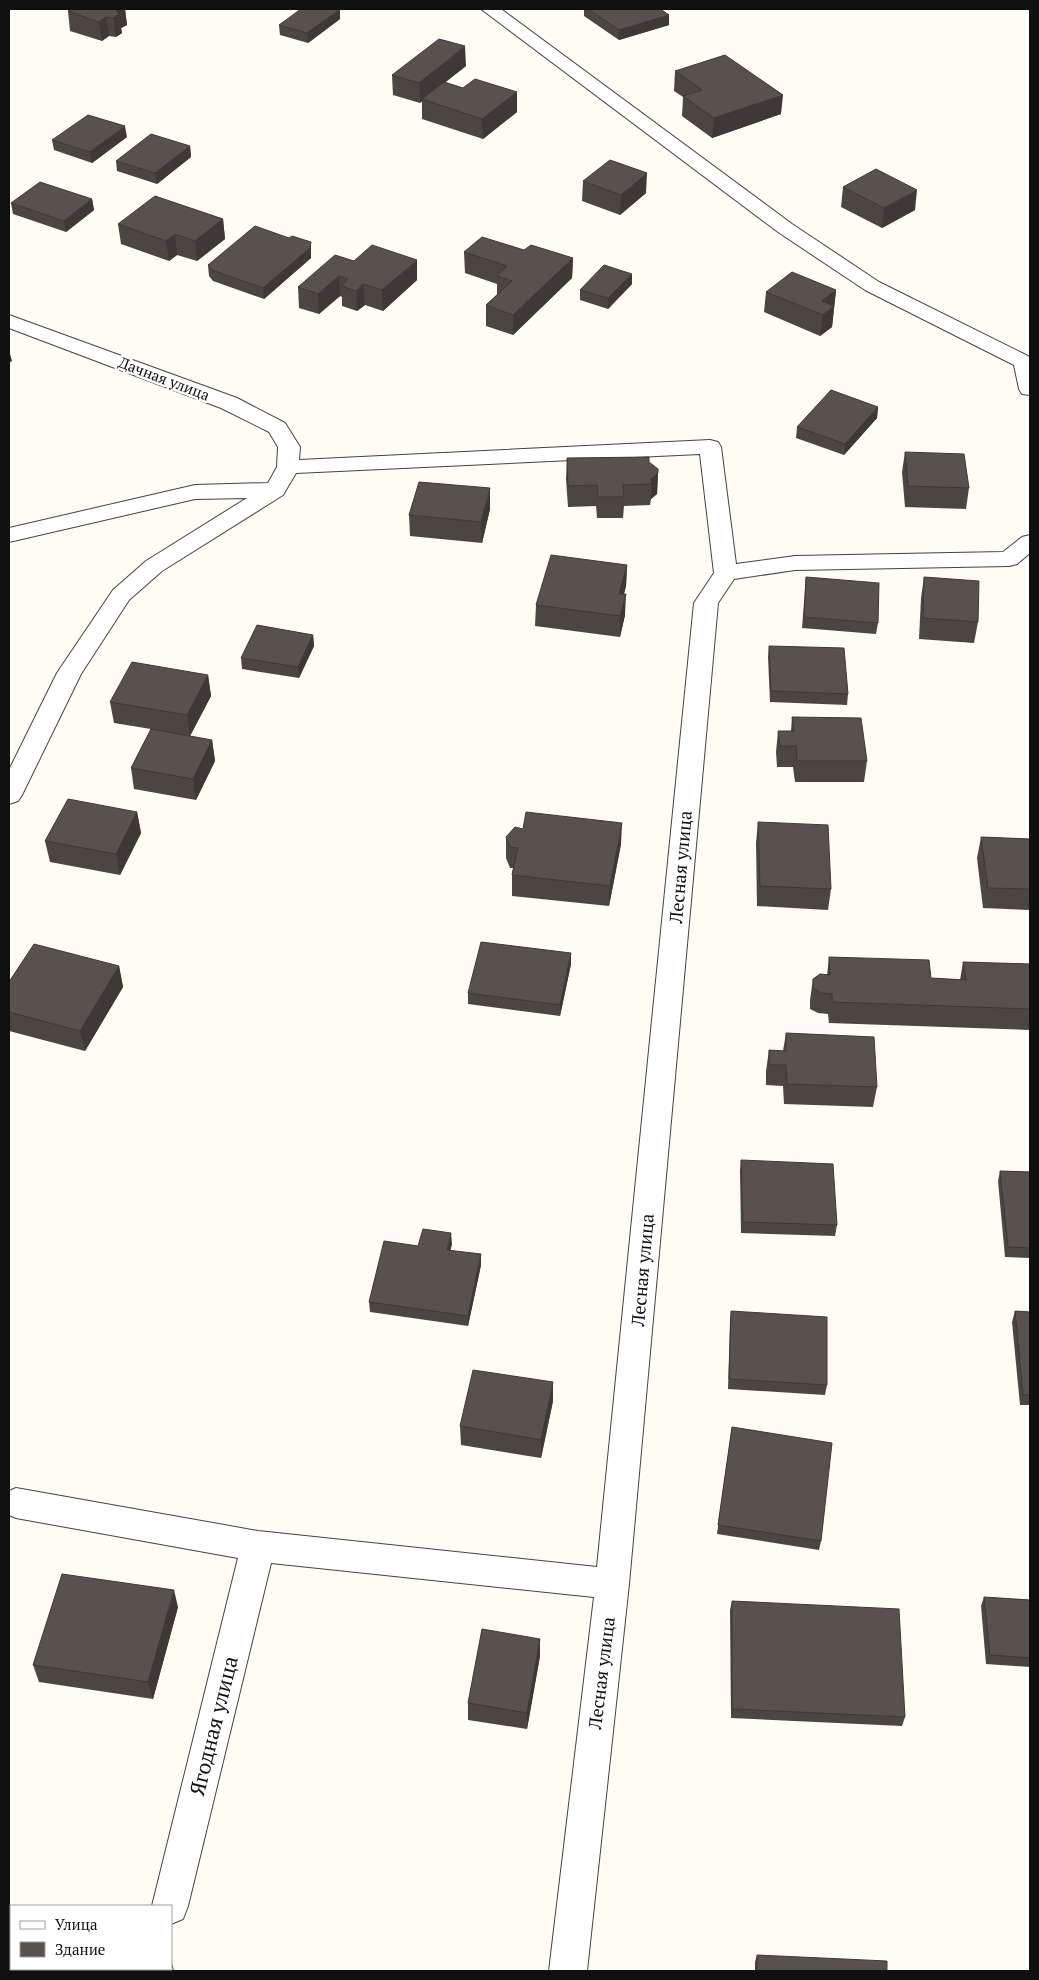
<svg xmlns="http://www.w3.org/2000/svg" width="1039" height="1980" font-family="'PT Serif',serif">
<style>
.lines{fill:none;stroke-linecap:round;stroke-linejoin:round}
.minor-casing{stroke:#434343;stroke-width:2}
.minor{fill:#fff;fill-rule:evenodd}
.wall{fill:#4c4642}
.shaded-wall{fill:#3e3936}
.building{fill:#58514d;stroke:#3e3936}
.labels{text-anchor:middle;stroke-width:5;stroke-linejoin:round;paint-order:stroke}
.far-street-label{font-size:15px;fill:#101010;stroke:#fff}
.street-label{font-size:18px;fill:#101010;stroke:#fff}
.near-street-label{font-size:21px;fill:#101010;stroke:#fff}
</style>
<rect width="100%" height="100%" fill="#fefcf3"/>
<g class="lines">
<defs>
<path id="minor" d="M481 9H501L792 224 879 282 1030 357V395L1022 394 1019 389 1014 365 865 290 778 232Z
M9 315 237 398 285 423 300 447 299 460 710 440 718 442 721 447 736 564 795 556 1003 552 1022 537 1030 535V553L1017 564 1009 566 795 570 734 579 718 603 629 1584 587 1971H549L594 1597 271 1563 188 1906 183 1919 171 1924V1906H152L238 1558 16 1518 9 1515V1491L16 1488 258 1531 597 1567 694 603 714 573 700 454 296 473 283 495 162 571 129 600 81 674 22 795 18 801 9 804V770L57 673 113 590 146 561 247 498 195 499 9 542V528L195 485 268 483 277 467 278 447 269 432 221 408 9 328Z
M171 1963 173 1971H135L136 1969H171Z"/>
</defs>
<use href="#minor" class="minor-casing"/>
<use href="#minor" class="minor"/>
</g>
<path class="wall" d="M125 9 127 25 121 28 122 33 116 37 109 36 102 41 70 31 68 11Z
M584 9H662V10L669 15V25L619 40 584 16Z
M340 19 308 43 280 35 279 25Z
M466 66 445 82 463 88 517 92V112L483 139 422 119V101L420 103 393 95 392 75Z
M675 71 781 114 712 138 682 116 683 97 674 91Z
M127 137 92 163 54 150 52 140Z
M190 146 191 157 157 184 117 171 116 161Z
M583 181 646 193 620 215 582 201Z
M843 187 915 210 882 228 841 207Z
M92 199 94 210 66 232 13 214 11 203Z
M223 219 225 239 197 261 177 255 169 261 121 244 118 224Z
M289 238 311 242V258L264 299 213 281 209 276 208 265Z
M524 250 573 258 572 278 513 335 486 326V305L497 295V284L465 273 464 252Z
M354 261 417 280 383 311 365 305 357 311 342 306V297L340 296 319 314 299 308 298 287Z
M632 274V284L608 309 580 300V290Z
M836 290 832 327 820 336 764 312 766 292Z
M878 407 877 418 844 455 796 438 797 427Z
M905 452 969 488 966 509 905 507 902 472Z
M567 458 649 462 658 473 657 494 651 499 650 505 624 506 623 518H597L596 506 568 507 566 479Z
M490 509 482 543 410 536 409 515Z
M627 565 626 586 624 594 625 615 620 637 535 626 536 605Z
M806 577 878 623 876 634 802 628Z
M924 577 978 622 974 643 919 639 921 598Z
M313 635 314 646 299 678 242 669 241 658Z
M769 646 848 694 847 705 770 702 768 657Z
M208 675 211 696 190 736 212 740 215 761 196 800 134 789 131 768 151 729 114 723 110 702Z
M792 717 867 761 864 782H795L793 767H777L776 752 778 731H791Z
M137 812 141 833 120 875 50 862 45 841Z
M758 822 831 889 828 910 757 906 756 843Z
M506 837 621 844 609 906 512 896V875L513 868H510L506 858Z
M981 837 1030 839V910L983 908 977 858Z
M571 953V964L560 1016 468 1004V993Z
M829 957 931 978 960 980 963 962 1030 964V1030L829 1023 828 1014 818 1013 810 1009V1000L813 979 827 975Z
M119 966 123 987 85 1051 9 1031V982Z
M786 1033 877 1087 873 1107 784 1104 783 1086 766 1085V1071L769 1050 783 1051Z
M741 1160 837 1225 835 1236 741 1233 740 1171Z
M1000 1171 1030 1172V1258L1005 1257 998 1181Z
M452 1244 450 1250 481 1265 468 1326 370 1312 369 1302 418 1246Z
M731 1311 827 1385 825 1395 728 1389 730 1322Z
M1015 1311 1030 1312V1405H1020L1012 1322Z
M553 1401 541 1458 461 1445 460 1426Z
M732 1427 821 1541 819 1550 717 1534Z
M984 1597 1030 1600V1667L986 1664 981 1606Z
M732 1601 905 1717 902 1726 731 1718 730 1610Z
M178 1607 153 1699 39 1682 33 1665Z
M540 1639V1656L527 1729 468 1720V1703Z
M757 1955 887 1971H755V1962Z"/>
<path class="shaded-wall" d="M119 9H125L127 25 121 28 122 33 116 37 113 18 116 11Z
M340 9V19L308 43 307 33Z
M660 9H662V12L669 15V25L619 40V30Z
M106 17 109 36 102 41 99 22Z
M465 46 466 66 423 100 422 99V101L420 103 419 83Z
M517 92V112L483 139 482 119Z
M783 95 781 114 712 138 714 118Z
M125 126 127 137 92 163 90 152Z
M190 146 191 157 157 184 155 173Z
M647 173 646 193 620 215 621 195Z
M917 190 915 210 882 228 884 208Z
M92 199 94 210 66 232 64 221Z
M223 219 225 239 197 261 195 241Z
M175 234 177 255 169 261 166 241Z
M311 242V258L264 299 263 288Z
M573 258 572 278 513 335V315Z
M417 260V280L383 311 382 290Z
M632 274V284L608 309V298Z
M339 276 340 296 319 314 318 294Z
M363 284 365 305 357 311 356 291Z
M836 290 832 327 820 336 823 315 822 301Z
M9 350 12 361 9 363Z
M878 407 877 418 844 455 845 444Z
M658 473 657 494 651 499 652 484 651 479Z
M490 488V509L482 543 481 522Z
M627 565 626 586 618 615 619 594Z
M626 594 625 615 620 637V616Z
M313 635 314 646 299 678 298 667Z
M208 675 211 696 190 736 187 715Z
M212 740 215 761 196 800 193 779Z
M137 812 141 833 120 875 116 854Z
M622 823 621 844 609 906 610 886Z
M571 953V964L560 1016V1005Z
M119 966 123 987 85 1051 80 1031Z
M451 1233 452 1244 448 1260 447 1250Z
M481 1254V1265L468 1326V1316Z
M553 1382V1401L541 1458V1440Z
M174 1590 178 1607 153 1699 148 1682Z
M540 1639V1656L527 1729V1713Z"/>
<path class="building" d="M72 9H119L116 11 119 14 113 18 106 17 99 22 68 11Z
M301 9H340L307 33 279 25Z
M588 9H660L669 15 619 30Z
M439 39 465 46 419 83 392 75Z
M725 55 783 95 714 118 683 96 702 90 675 71Z
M475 79 517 92 482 119 422 99 444 82 463 88Z
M88 115 125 126 90 152 52 140Z
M151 134 190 146 155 173 116 161Z
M610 160 647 173 621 195 583 181Z
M876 169 917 190 884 208 843 187Z
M40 182 92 199 64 221 11 203Z
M155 196 223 219 195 241 175 234 166 241 118 224Z
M255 226 289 238 292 236 311 242 310 248 263 288 212 270 208 265Z
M482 237 524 250 531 245 573 258 513 315 486 305 512 281 497 276 507 266 464 252Z
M372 245 417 260 382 290 363 284 356 291 341 286 348 279 339 276 318 294 298 287 335 255 354 261Z
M604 265 632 274 608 298 580 290Z
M792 272 836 290 822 301 834 306 823 315 766 292Z
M831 390 878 407 845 444 797 427Z
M905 452 964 454 969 488 908 486Z
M649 457V462L658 469V473L651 479 652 484 623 485 624 497H598L597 485 568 486 567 458Z
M419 482 490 488 481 522 409 515Z
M551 555 627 565 619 594H626L620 616 536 605Z
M806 577 879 583 878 623 804 617Z
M924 577 979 581 978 622 923 618Z
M257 625 313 635 298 667 241 658Z
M769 646 844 648 848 694 771 691Z
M132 662 208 675 187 715 110 702Z
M792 717 861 718 867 761H797L796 746H780L778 731H794Z
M151 729 212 740 193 779 131 768Z
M68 799 137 812 116 854 45 841Z
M526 812 622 823 610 886 512 875 518 848 510 847 506 837 515 827 523 829Z
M758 822 828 825 831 889 760 886Z
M981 837 1030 839V889L988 888Z
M481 942 571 953 560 1005 468 993Z
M34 944 119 966 80 1031 9 1012V982Z
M829 957 929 960 931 978 966 980 963 962 1030 964V1009L832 1002V994L821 993 813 988V979L820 974 830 975Z
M786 1033 874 1037 877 1087 787 1084 786 1065H769V1050L786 1051Z
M741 1160 833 1164 837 1225 743 1222Z
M1000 1171 1030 1172V1248L1008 1247Z
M423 1229 451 1233 447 1250 481 1254 468 1316 369 1302 384 1241 418 1246Z
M731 1311 827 1317V1385L729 1379Z
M1015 1311 1030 1312V1395H1023Z
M473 1370 553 1382 541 1440 460 1426Z
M732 1427 832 1443 821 1541 718 1525Z
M62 1574 174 1590 148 1682 33 1665Z
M984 1597 1030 1600V1658L990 1655Z
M732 1601 899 1609 905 1717 732 1709Z
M482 1629 540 1639 527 1713 468 1703Z
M757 1955 887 1961V1971H757Z"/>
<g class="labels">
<g class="far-street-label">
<text transform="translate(164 379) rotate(21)" y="5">Дачная улица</text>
</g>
<g class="street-label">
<text transform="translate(681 867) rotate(-85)" y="6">Лесная улица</text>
<text transform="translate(643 1270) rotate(-85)" y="6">Лесная улица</text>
<text transform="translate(602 1673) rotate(-83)" y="6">Лесная улица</text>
</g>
<g class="near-street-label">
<text transform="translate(214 1726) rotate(-76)" y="7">Ягодная улица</text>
</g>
</g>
<rect width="1039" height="1980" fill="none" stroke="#101010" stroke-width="20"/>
<rect x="10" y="1905" width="162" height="65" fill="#ffffff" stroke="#9f9f9f"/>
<rect x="20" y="1921" width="25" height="8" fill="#ffffff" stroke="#9f9f9f"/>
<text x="55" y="1930" font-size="15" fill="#101010">Улица</text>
<rect x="20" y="1942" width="25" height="15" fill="#58514d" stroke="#9f9f9f"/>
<text x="55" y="1955" font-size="15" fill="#101010">Здание</text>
</svg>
